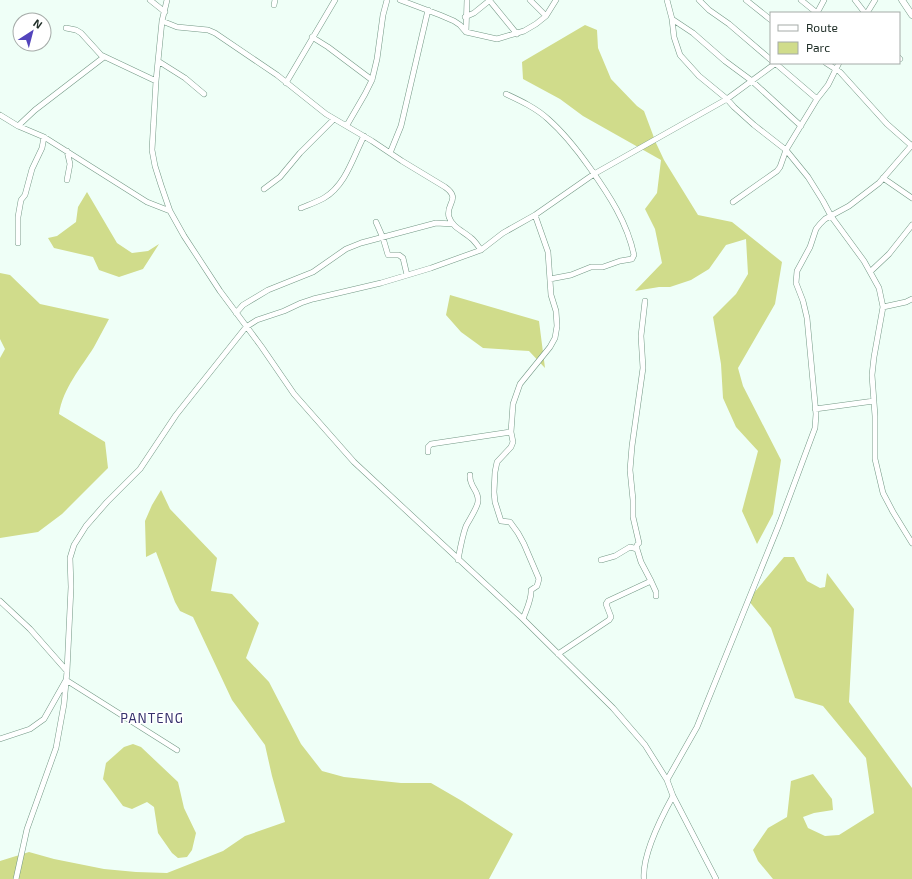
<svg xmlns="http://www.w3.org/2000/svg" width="912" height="879" font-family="'Exo 2',sans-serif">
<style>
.green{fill:#d0dc8b}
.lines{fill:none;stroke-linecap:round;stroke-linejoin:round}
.minor-casing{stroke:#739885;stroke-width:6}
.tertiary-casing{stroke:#739885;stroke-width:7}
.minor{stroke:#fff;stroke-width:5}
.tertiary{stroke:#fff;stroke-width:6}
.labels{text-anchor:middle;stroke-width:3;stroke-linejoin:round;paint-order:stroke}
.quarter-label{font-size:13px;letter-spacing:1px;fill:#34306b;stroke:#fff}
</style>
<rect width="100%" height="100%" fill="#effff7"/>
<path class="green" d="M585 25 597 30 598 48 611 79 637 106 644 111 656 143 664 160 698 215 732 222 782 262 775 304 738 368 743 386 781 460 773 514 757 544 742 511 758 451 736 427 723 398 721 364 713 317 736 294 748 274 746 239 726 245 709 269 691 280 670 287H659L635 291 662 263 655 229 645 209 657 193 661 160 583 116 560 99 523 79 522 62Z
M87 192 117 243 132 253 148 251 159 244 143 269 119 277 99 270 93 257 54 248 48 238 57 236 76 222 78 207Z
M0 273 10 275 40 304 109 319C104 328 99 338 94 347 81 368 63 388 59 414L105 442 108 468 62 514 38 532 0 538V358L5 349 0 339Z
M450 295 539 321 545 368 529 351 483 348 461 332 446 315Z
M161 490 170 509 217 558 211 591 232 594 259 623 246 658 269 682 301 744 322 771 344 777 401 783H431L462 801 513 834 489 879H0V861L29 852 54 859 104 869 136 872 167 873 223 851 245 836 285 822 272 776 265 745 232 700 193 617 180 611 175 602 156 552 146 557 145 521 152 505Z
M784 557H794L807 581 820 588 825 587 827 573 854 609 849 702 912 788V879H773L758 861 753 850 768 828 787 817 791 781 813 774 832 799 833 810 814 813 803 817 808 828 825 836 839 835 874 813 866 758 823 706 795 698 771 628 748 600Z
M133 744 141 747 178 782 184 808 196 833 192 850 187 857 178 858 172 853 158 833 154 807 147 802 132 809 123 806 103 779 106 763 124 747Z"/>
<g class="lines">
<defs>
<path id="minor" d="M150 0 165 12
M167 0 162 21 156 81 152 150 155 166 161 185 170 211 184 236 220 291 261 346 294 394 354 462 523 619 613 708 645 745 667 780 673 796 716 879
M400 0 440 15 454 21 460 25 466 32 497 39 524 31 536 24 546 16 556 0
M530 0 546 16
M667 0 672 19 674 37 680 55 699 76 727 99 734 107 754 125 786 150 808 177 823 201 831 216 864 261 879 288 883 307 874 357 872 375 875 416V459L883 493 893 512 912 543
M699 0 709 10 729 24 771 60
M746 0 771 20
M801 0 817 13
M855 0 865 13
M490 1 517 34
M274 5 275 0
M817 13 824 0
M867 13 875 0
M465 17 474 13 490 0
M672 19 693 33 725 61 752 81 801 126
M162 21 177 27 208 30 215 33 277 75 326 114 372 141 402 161 445 187C462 199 445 204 449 217 452 227 463 231 471 238 475 241 478 246 481 250
M66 28 76 30 81 33 101 55 156 81
M466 32 467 0
M312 37 328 47 372 80
M899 58 900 59
M158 61 185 78 204 94
M775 63 817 99
M826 63 840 72 887 124 912 146
M286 83 335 0
M506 94C521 101 536 108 548 119 565 134 578 151 590 168 609 195 627 222 634 255L632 259 620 261 603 267H591L571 275 550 279
M0 115 18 126 44 137 147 202 170 211
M347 125 365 94 372 80 377 59 383 15 387 0
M18 126 35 110 104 57
M67 151 70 164 67 180
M390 153 401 126 428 10
M883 178 912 198
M264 189 280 177 300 153 334 119
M733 202 777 171 780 167 786 150 817 99 828 85 839 63
M301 208C308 205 317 202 324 198 346 185 353 157 364 136
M376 222 383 238 388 255H399L403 258 407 275
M18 243V217L21 200 25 195 32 169 42 148 44 137
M871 271 889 254 912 225
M883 307 906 302 912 299
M236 313 243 305 268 290 313 272 346 249 361 243 436 223 453 224
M815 409 874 401
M428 452V447L431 444 511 432
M458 560C460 549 462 537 466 526 469 520 478 507 478 501 479 490 469 487 470 475
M601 560 615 556 630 547 637 549V545L639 543 633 517V500L630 470 632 446 643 368 641 336 645 301
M651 581 656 592V596
M0 601 30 629 67 671
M523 619C526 610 532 599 531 590L537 586 539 579 524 544 518 533 510 522 501 521 495 502 494 492 495 472 497 462 511 447 513 442 511 432 513 404 520 384 550 347 555 338 557 326 556 311 551 295 548 252 535 215
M558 654 609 620 611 617 606 604 608 601 651 581 641 562 637 549
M0 739 30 729 44 719 66 680 177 750
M667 780 697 727 780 522 815 428 816 414 807 318 803 301 796 283 797 271 810 247 816 229 820 224 825 219 849 206 879 183 912 145
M16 879 27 829 56 748 64 704 67 671 71 587 70 558 74 545 86 526 107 502 140 469 176 415 246 327 257 320 284 311 301 303 313 299 381 283 431 268 481 250 503 233 535 215 594 174 727 99 776 63
M644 879C642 856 662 816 673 796"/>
<path id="tertiary" d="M902 0 912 15"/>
</defs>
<use href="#minor" class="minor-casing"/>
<use href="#tertiary" class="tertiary-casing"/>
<use href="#minor" class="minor"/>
<use href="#tertiary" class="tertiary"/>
</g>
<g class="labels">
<g class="quarter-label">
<text x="152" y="723">PANTENG</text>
</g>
</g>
<rect x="770" y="12" width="130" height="52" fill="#ffffff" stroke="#a5aba8"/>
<rect x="778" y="25" width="20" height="6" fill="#ffffff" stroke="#a5aba8"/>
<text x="806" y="32" font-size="12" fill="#1e2d26">Route</text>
<rect x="778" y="42" width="20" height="12" fill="#d0dc8b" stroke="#a5aba8"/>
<text x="806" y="52" font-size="12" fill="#1e2d26">Parc</text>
<g transform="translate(32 32) rotate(36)"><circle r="19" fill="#ffffff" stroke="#a5aba8"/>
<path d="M0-3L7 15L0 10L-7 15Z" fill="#5344bc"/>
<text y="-6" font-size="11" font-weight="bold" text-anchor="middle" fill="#1e2d26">N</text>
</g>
</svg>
